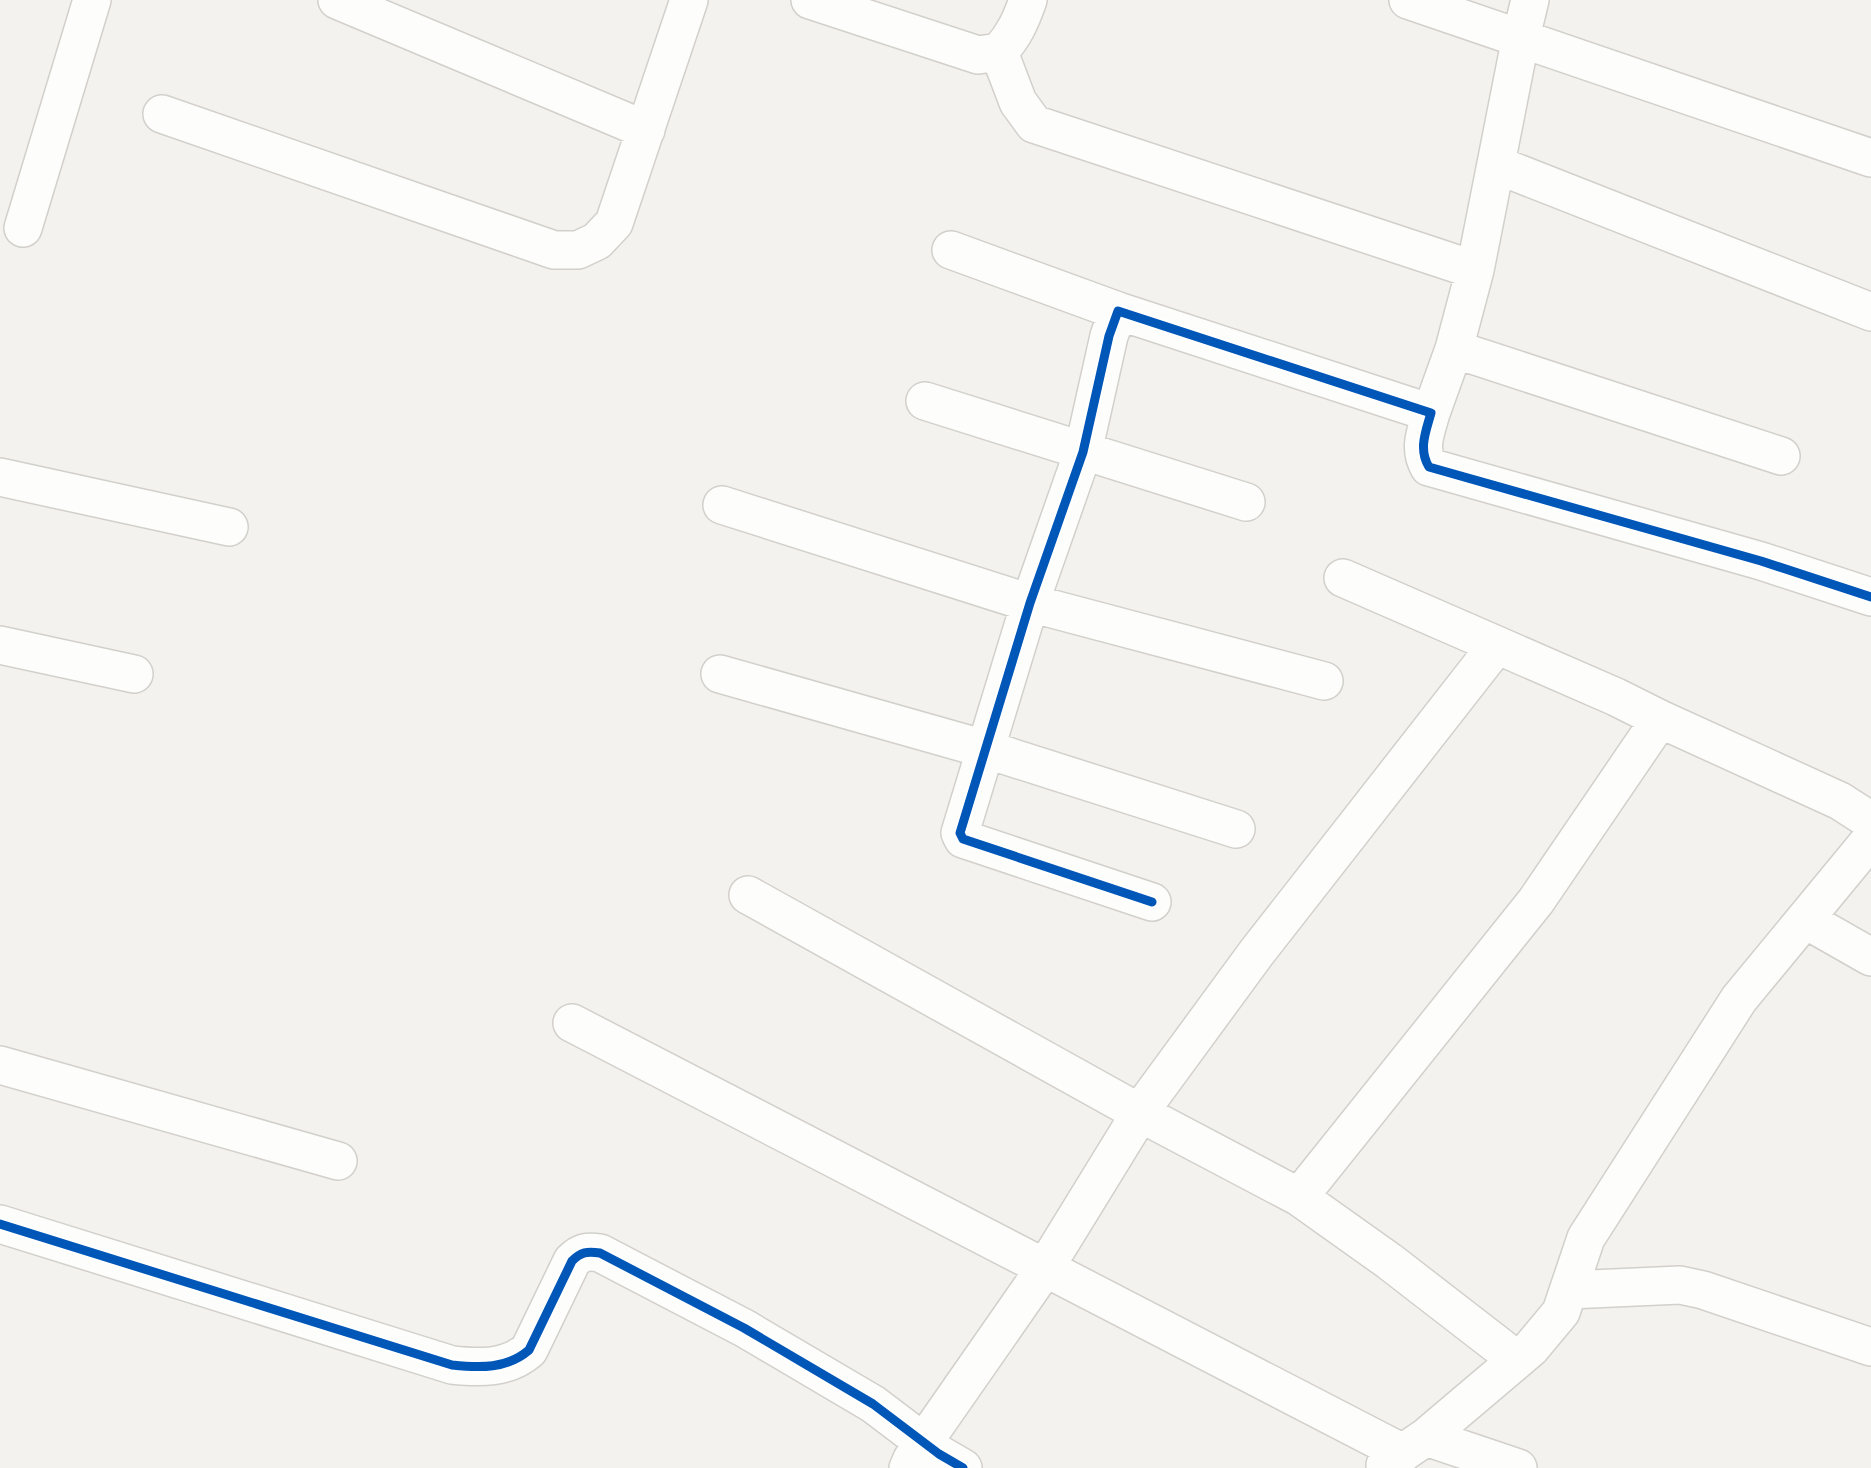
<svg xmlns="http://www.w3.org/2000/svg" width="1871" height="1468" font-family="Karla,sans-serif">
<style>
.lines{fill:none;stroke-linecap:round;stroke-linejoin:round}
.minor-casing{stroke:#d2d0cb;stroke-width:40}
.minor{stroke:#fdfdfc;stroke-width:37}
.cycleway-casing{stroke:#fff;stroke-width:13}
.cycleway{stroke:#0057b8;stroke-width:9}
</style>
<rect width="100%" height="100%" fill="#f4f2ee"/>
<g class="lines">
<defs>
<path id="minor" d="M337 0 646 130
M810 0 978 55 999 52C1014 36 1021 20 1028 0
M1408 0 1871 158
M999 52 1018 102 1034 124 1475 270
M162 114 554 250H578L597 241 614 223 689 0
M1497 165 1871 312
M23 228 92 0
M951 250 1118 311
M1454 349 1781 456
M925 401 1246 502
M1431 413 1454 349 1475 270 1521 37 1530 0
M0 477 229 527
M722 505 1030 603 1324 681
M1343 578 1616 697 1660 719 1840 801 1871 821
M0 645 134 674
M720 674 985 749 1236 829
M748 895 1140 1113 1299 1197 1389 1261 1517 1360
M1152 902 963 839 960 833 1030 603 1083 452 1109 336 1118 311 1431 413C1426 431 1418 449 1429 467L1761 561 1871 597
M1806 920 1871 957
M572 1023 1403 1453
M0 1065 338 1161
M1299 1197 1536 901 1660 719
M0 1224 452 1365C480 1368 507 1369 529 1350L572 1261C581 1252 587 1251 600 1253L744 1328 873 1404 939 1454 963 1468
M1569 1290 1680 1285 1703 1290 1871 1347
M1426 1437 1518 1468
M1385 1465 1426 1437 1531 1348 1561 1312 1586 1238 1739 999 1871 839
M908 1468 912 1459 1045 1268 1147 1102 1257 952 1497 645"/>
</defs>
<use href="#minor" class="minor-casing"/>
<use href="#minor" class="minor"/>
<defs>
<path id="cycleway" d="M1152 902 963 839 960 833 1030 603 1083 452 1109 336 1118 311 1431 413C1426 431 1418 449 1429 467L1761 561 1871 597
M0 1224 452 1365C480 1368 507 1369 529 1350L572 1261C581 1252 587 1251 600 1253L744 1328 873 1404 939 1454 963 1468"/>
</defs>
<use href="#cycleway" class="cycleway-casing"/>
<use href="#cycleway" class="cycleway"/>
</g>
</svg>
